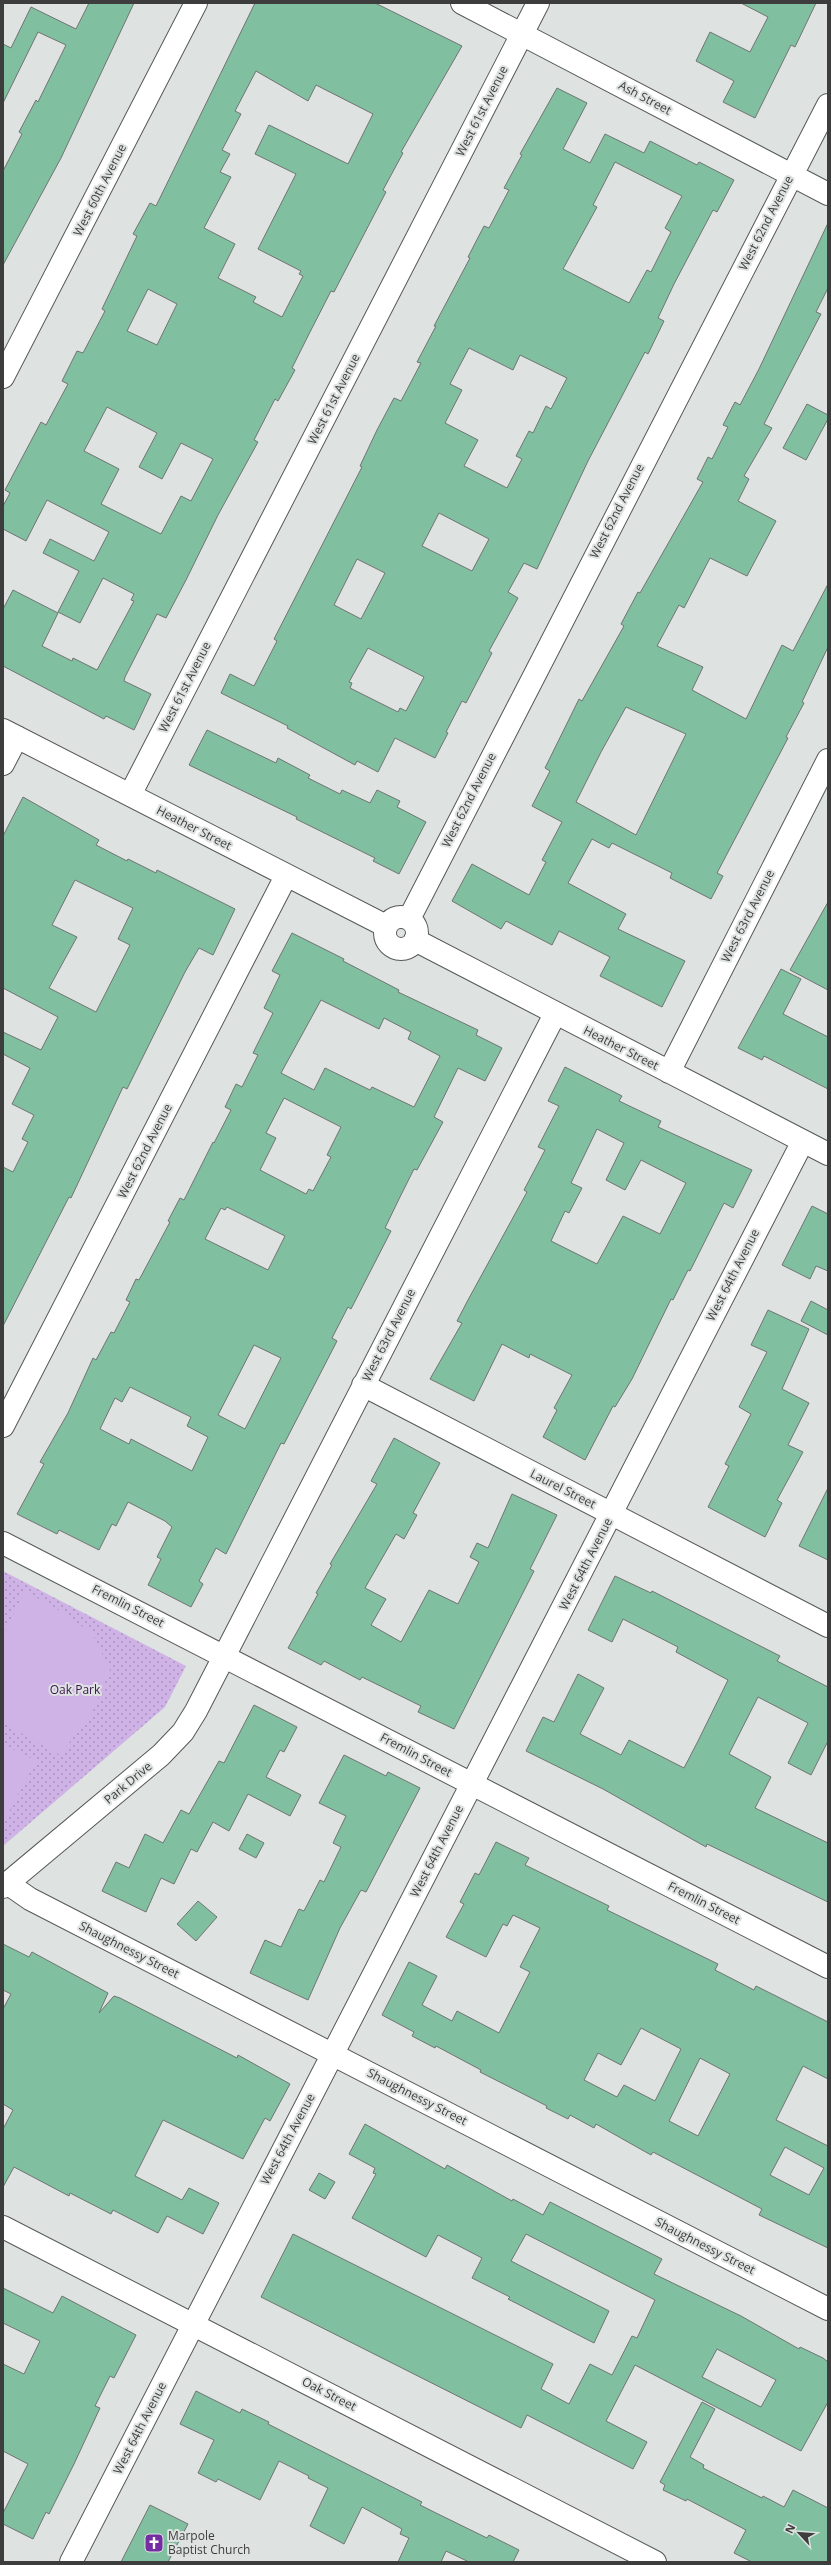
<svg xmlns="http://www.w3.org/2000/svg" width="831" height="2565" font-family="'Open Sans',sans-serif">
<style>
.grass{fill:url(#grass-dots)}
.pitch{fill:#cfb3e7}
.building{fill:#80c0a0;stroke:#707472;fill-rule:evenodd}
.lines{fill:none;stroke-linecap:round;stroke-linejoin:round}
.street-casing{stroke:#565957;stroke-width:24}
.primary-casing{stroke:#565957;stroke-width:24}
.street{stroke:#fff;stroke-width:22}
.primary{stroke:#fff;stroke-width:22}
.labels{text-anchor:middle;stroke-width:4;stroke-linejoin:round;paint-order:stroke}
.street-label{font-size:12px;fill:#3c3d3c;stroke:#dee2e0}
.park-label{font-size:12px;fill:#391351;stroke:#dee2e0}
.poi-label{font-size:12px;fill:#3c3d3c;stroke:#dee2e0;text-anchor:start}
</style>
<defs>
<pattern id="grass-dots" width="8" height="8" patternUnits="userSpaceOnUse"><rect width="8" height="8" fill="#cfb3e7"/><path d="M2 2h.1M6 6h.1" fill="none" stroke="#a993bc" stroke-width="1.8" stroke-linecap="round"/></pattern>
</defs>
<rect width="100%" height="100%" fill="#dee2e0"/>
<path class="grass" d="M3 1571 186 1666 165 1707 3 1846Z"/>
<path class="pitch" d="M24 1592 48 1603 92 1633 110 1670 92 1713 60 1755 3 1723V1635Z
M3 1744 36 1761 3 1823Z"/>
<path class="building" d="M89 3H134L61 158 3 265V171L22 134 19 132 36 100 38 102 66 45 38 32 3 103V44L11 48 31 7 76 29Z
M255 3H375L462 46 401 152 403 153 383 190 386 192 334 292 331 291 310 332 292 368 295 370 278 401 275 399 254 440 258 442 218 515 186 580 166 618 157 614 125 677 124 681 151 694 134 730 106 716 104 719 3 666V609L13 590 58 613 42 646 72 661 73 658 97 670 134 601 131 600 134 594 103 578 80 623 58 612 79 571 43 553 50 539 94 561 109 532 47 500 26 541 3 529V506L10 493 5 490 41 422 46 425 68 384 62 381 77 351 83 353 105 311 102 309 137 236 133 234 150 203 156 206ZM256 71 308 101 316 85 373 114 348 164 269 125 255 154 296 174 258 249 301 271 299 274 303 276 282 317 253 302 256 297 218 278 235 244 204 228 231 177 220 172 230 154 222 150 241 114 235 111ZM148 289 177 304 157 345 127 331ZM107 407 157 433 139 467 162 479 181 443 213 459 191 501 181 496 161 534 101 504 119 469 84 451Z
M741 3H816L795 47 791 45 755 118 723 102 734 81 696 61 710 32 750 52 768 17Z
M557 88 587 103 563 149 590 163 605 134 644 153 650 141 697 165 699 162 734 180 717 212 713 210 674 284 658 318 664 321 648 354 645 352 588 461 537 569 524 563 508 592 518 598 489 651 492 653 466 703 462 701 446 732 448 733 435 758 395 738 378 772 357 761 355 765 287 728 288 726 221 693 230 674 254 686 277 641 274 639 362 467 360 466 377 430 394 398 401 401 421 363 417 362 436 326H434L470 258 468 257 484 226 489 228 509 190 504 188 522 155 520 154ZM615 162 682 196 665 228 671 232 651 272 647 270 629 303 563 269 597 207 593 205ZM469 348 513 370 520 355 567 378 551 409 546 406 533 433 529 431 516 456 522 459 507 488 464 466 478 440 445 423 462 390 450 384ZM439 513 489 539 472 571 422 546ZM357 559 385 573 361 619 334 605ZM368 648 424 677 406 711 400 708 398 712 350 688 352 683 349 682Z
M828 223V288L816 312 821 314 764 424 772 428 744 476 749 479 738 501 776 521 747 576 710 558 684 608 679 605 657 646 703 667 692 690 746 719 782 645 793 651 828 584V647L802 702 804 703 786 737 788 738 717 873 723 876 711 899 670 878 672 873 612 843 609 848 592 839 568 883 626 914 618 929 685 961 662 1007 600 976 610 957 559 931 552 945 506 921 501 929 452 901 472 864 529 895 546 862 542 860 562 822 532 806 550 771 545 768 579 699 582 701 624 626 621 624 638 592 640 593 703 482 697 479 708 457 712 459 728 427 723 425 735 402 740 405 759 369ZM626 707 686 734 636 835 576 802 601 752Z
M807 404 828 415V419L806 460 783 448Z
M207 730 276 763 278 758 310 775 308 778 340 794 342 790 370 803 377 790 400 801 397 807 426 822 399 874 373 861 375 858 296 819 297 817 189 765Z
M23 797 99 840 96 845 127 861 128 859 156 873 157 870 235 909 213 955 199 948 185 972 127 1089 123 1087 71 1198 69 1197 3 1326V1167L13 1172 28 1142 22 1139 34 1115 12 1104 30 1068 3 1054V1032L41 1050 58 1017 3 988V836ZM75 880 133 908 118 939 130 945 96 1012 49 988 77 937 52 925Z
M828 902V990L790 970Z
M292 933 344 959 343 961 399 990 398 992 478 1030 476 1035 502 1048 485 1081 458 1068 434 1117 443 1122 417 1170 414 1169 399 1199 385 1228 391 1231 351 1309 348 1307 332 1338 337 1341 284 1444 281 1443 226 1554 216 1548 199 1581 203 1584 191 1607 148 1585 161 1559 157 1557 172 1527 165 1521 128 1502 116 1526 112 1524 99 1550 59 1530 57 1534 17 1514 44 1464 40 1462 68 1413 93 1358 96 1360 111 1332 114 1333 130 1302 126 1300 136 1279 139 1280 170 1222 168 1221 180 1198 184 1200 213 1142 214 1143 231 1110 225 1107 236 1084 242 1087 258 1055 253 1053 273 1013 264 1008 280 975 272 971ZM321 1000 379 1029 384 1018 411 1032 408 1039 440 1056 414 1107 372 1087 370 1090 325 1068 314 1090 281 1073ZM284 1098 341 1127 327 1155 331 1157 313 1191 309 1189 306 1194 260 1170 276 1138 266 1133ZM227 1207 285 1236 268 1270 205 1239 221 1208 225 1210ZM254 1345 281 1358 245 1429 218 1415ZM130 1387 191 1417 187 1426 208 1437 192 1471 131 1439 129 1444 100 1429 115 1398 122 1402Z
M781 969 801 979 783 1014 828 1037V1089L764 1056 762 1060 738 1048Z
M565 1067 622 1096 619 1101 661 1121 658 1127 752 1170 733 1208 724 1203 690 1271 688 1270 673 1300 671 1299 632 1379 615 1407 613 1406 585 1460 543 1437 557 1410 554 1408 572 1375 530 1354 529 1358 502 1344 474 1401 430 1379 462 1323 457 1321 468 1300 527 1192 524 1190 545 1150 538 1147 559 1106 548 1101ZM597 1129 624 1143 606 1180 625 1190 641 1160 686 1183 660 1234 623 1216 597 1264 551 1241 565 1211 569 1213 582 1188 571 1183Z
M812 1206 828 1214V1271L816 1266 810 1279 782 1265Z
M811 1301 828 1310V1335L801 1321Z
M768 1310 809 1329 782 1389 809 1403 788 1445 803 1452 777 1500 782 1503 765 1537 708 1507 729 1466 725 1464 751 1414 739 1407 767 1352 751 1345Z
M394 1438 440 1463 413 1513 417 1515 404 1539 396 1534 365 1588 386 1599 371 1625 401 1642 429 1590 458 1604 479 1562 470 1557 477 1543 488 1548 512 1494 557 1515 530 1569 534 1571 454 1729 418 1712 421 1706 362 1677 360 1680 324 1661 321 1665 288 1648 318 1594 316 1593 332 1565 330 1564 377 1484 371 1481Z
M828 1488V1560L799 1546Z
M615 1576 651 1593 652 1591 780 1656 777 1661 828 1687V1741L811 1775 788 1763 808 1723 758 1697 729 1754 771 1777 755 1808 828 1843V1902L707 1844 706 1847 603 1789 526 1751 543 1717 554 1722 578 1674 604 1688 580 1734 621 1755 629 1740 684 1768 698 1741 728 1680 676 1652 678 1647 623 1619 612 1642 588 1630Z
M254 1705 297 1727 284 1752 280 1750 266 1777 301 1795 290 1816 248 1794 229 1831 213 1822 197 1852 191 1849 174 1884 161 1878 146 1912 102 1891 116 1862 129 1868 145 1834 163 1843 181 1810 189 1814 219 1761 224 1763Z
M344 1755 386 1776 388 1772 420 1788 366 1892 361 1890 340 1928 308 2000 250 1973 265 1940 281 1947 299 1909 304 1911 320 1880 324 1882 341 1847 333 1843 346 1816 319 1803Z
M247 1834 264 1843 256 1858 239 1849Z
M496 1842 529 1858 525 1865 609 1906 607 1910 718 1964 715 1970 754 1990 756 1986 828 2022V2079L803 2066 776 2120 828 2146V2248L759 2215 762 2209 653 2152 651 2155 596 2124 594 2128 570 2115 568 2119 546 2108 547 2106 480 2072 481 2070 436 2046 435 2048 412 2036 414 2032 382 2015 409 1962 437 1976 422 2005 452 2021 457 2011 499 2033 530 1972 520 1967 540 1928 513 1915 507 1926 503 1924 486 1957 446 1937 464 1904 460 1902 475 1873 479 1875ZM641 2028 681 2049 655 2101 624 2085 617 2097 584 2080 598 2053 621 2065ZM700 2058 730 2074 698 2136 669 2121ZM785 2147 824 2168 809 2195 770 2175Z
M198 1901 217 1917 196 1941 177 1924Z
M3 1944 29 1957 32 1952 108 1993 99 2013 114 1996 120 1998 237 2058 238 2055 290 2084 270 2121 265 2118 243 2159 163 2120 135 2176 182 2200 189 2188 219 2203 203 2234 167 2216 158 2233 113 2210 111 2214 70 2193 69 2196 14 2167 3 2187V2129L13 2110 3 2104V2009L11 1994 3 1990Z
M365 2124 445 2169 447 2165 512 2201 513 2199 543 2215 550 2202 662 2259 654 2274 741 2316 799 2349 800 2347 823 2358 828 2362V2402L801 2451 635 2365 606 2421 647 2442 633 2469 527 2415 521 2428 261 2297 293 2234 553 2364 541 2389 569 2404 590 2364 612 2375 632 2336 637 2338 655 2300 526 2234 511 2261 609 2311 594 2343 508 2299 510 2297 472 2278 482 2258 438 2235 426 2257 352 2218 376 2174 373 2173 375 2168 349 2154ZM717 2349 776 2380 761 2407 702 2377Z
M319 2173 335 2182 325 2199 309 2190Z
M3 2288 53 2313 62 2296 136 2335 114 2378 110 2376 95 2406 100 2408 74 2464 49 2514 46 2512 33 2539 3 2524V2513L28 2464 3 2451V2364L24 2374 40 2341 3 2323Z
M196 2391 240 2413 242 2409 269 2422 268 2424 422 2502 420 2505 436 2513 487 2538 489 2535 519 2550 513 2562H469L446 2551 441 2562H398L409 2538 400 2534 402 2529 362 2507 344 2544 310 2526 328 2488 308 2478 309 2476 279 2461 260 2500 218 2479 216 2482 198 2473 214 2440 180 2424Z
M702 2402 715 2409 690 2457 704 2465 703 2468 762 2498 763 2496 784 2507 793 2490 828 2508V2562H752L734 2553 746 2530 687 2499 686 2501 663 2490 665 2485 660 2482Z
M150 2505 188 2524 168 2562H121Z"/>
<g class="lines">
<defs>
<path id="street" d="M462 3 828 194
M3 377 196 3
M3 730 386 926
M3 764 17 737
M130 795 538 3
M385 933a16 16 0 1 1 32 0a16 16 0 1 1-32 0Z
M409 919 828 105
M415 940 828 1154
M669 1072 828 760
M363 1385 828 1626
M3 1426 286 876
M3 1543 828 1967
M7 1883 30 1899 828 2309
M3 1887 161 1755 183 1732 196 1711 555 1014
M71 2562 803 1141"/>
<path id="primary" d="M3 2227 655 2562"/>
</defs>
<use href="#street" class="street-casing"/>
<use href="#primary" class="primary-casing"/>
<use href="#street" class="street"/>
<use href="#primary" class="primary"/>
</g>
<defs>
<symbol id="church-square" viewBox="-11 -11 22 22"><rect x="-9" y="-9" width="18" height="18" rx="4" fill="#752ea1" stroke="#dee2e0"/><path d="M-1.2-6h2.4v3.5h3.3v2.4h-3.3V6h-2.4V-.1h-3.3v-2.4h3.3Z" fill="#fff"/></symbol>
</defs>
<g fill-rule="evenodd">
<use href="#church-square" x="143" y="2532" width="22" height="22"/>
</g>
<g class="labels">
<g class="street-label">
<text transform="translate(645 98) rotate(28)" y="4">Ash Street</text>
<text transform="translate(482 111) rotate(-63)" y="4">West 61st Avenue</text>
<text transform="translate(100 190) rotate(-63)" y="4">West 60th Avenue</text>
<text transform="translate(766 223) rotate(-63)" y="4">West 62nd Avenue</text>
<text transform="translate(334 399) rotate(-63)" y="4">West 61st Avenue</text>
<text transform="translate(617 511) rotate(-63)" y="4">West 62nd Avenue</text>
<text transform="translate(185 687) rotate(-63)" y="4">West 61st Avenue</text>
<text transform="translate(469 800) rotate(-63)" y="4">West 62nd Avenue</text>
<text transform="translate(194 828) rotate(27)" y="4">Heather Street</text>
<text transform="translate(748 916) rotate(-63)" y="4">West 63rd Avenue</text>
<text transform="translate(621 1048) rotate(27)" y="4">Heather Street</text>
<text transform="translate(145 1151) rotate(-63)" y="4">West 62nd Avenue</text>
<text transform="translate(733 1275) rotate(-63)" y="4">West 64th Avenue</text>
<text transform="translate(389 1335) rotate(-63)" y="4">West 63rd Avenue</text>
<text transform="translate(563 1489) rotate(27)" y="4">Laurel Street</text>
<text transform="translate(586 1564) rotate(-63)" y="4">West 64th Avenue</text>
<text transform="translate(128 1606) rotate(27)" y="4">Fremlin Street</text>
<text transform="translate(416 1755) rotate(28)" y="4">Fremlin Street</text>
<text transform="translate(128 1783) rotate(-40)" y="4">Park Drive</text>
<text transform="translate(437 1851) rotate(-63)" y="4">West 64th Avenue</text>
<text transform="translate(704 1903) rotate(27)" y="4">Fremlin Street</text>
<text transform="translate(129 1950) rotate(27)" y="4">Shaughnessy Street</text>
<text transform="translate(417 2097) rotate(27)" y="4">Shaughnessy Street</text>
<text transform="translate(288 2139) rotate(-62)" y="4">West 64th Avenue</text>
<text transform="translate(705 2246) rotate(27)" y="4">Shaughnessy Street</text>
<text transform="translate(329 2394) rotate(27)" y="4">Oak Street</text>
<text transform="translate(140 2428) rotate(-63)" y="4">West 64th Avenue</text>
</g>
<g class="park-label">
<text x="75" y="1694">Oak Park</text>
</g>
<g class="poi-label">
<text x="168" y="2540">Marpole<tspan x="168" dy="14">Baptist Church</tspan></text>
</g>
</g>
<rect width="831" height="2565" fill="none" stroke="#3c3d3c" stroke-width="8"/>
<g transform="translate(799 2533) rotate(296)" stroke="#dee2e0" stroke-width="3" paint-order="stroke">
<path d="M0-3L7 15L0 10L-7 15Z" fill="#3c3d3c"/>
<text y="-6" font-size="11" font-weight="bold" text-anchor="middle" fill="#3c3d3c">N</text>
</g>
</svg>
